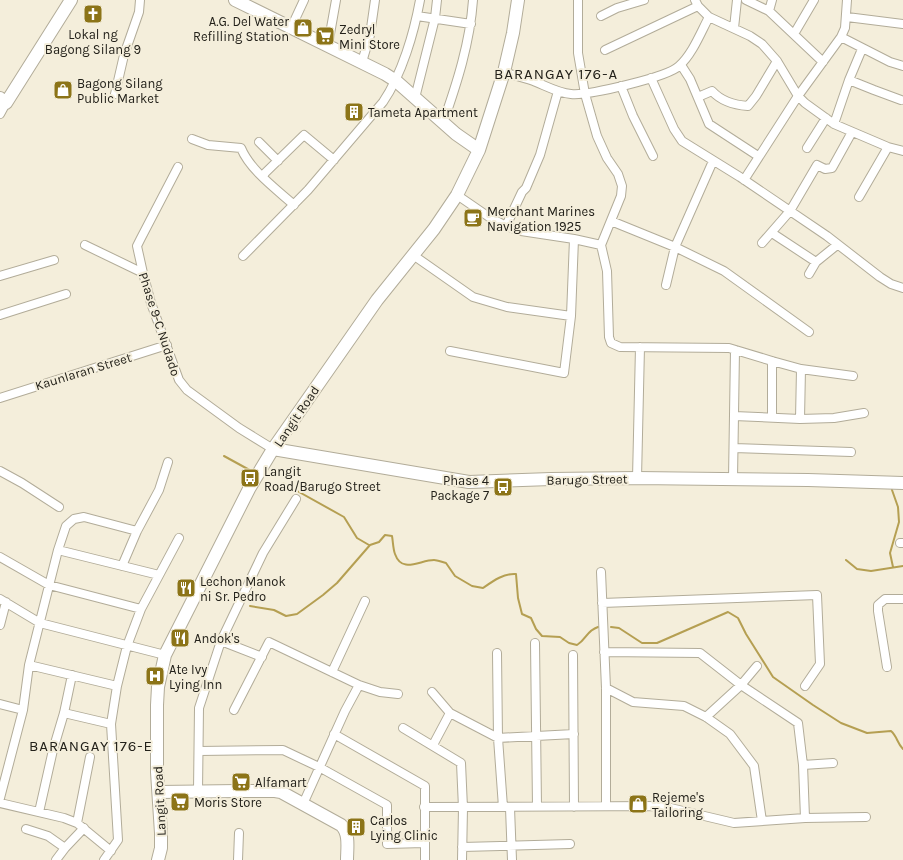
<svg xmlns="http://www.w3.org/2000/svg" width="903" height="860" font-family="Karla,sans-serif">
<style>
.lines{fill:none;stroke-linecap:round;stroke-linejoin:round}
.stream{stroke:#b59f52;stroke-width:2}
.street-casing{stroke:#b2ac99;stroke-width:10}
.secondary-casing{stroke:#b2ac99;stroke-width:14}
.street{stroke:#fff;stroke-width:8}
.secondary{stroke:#fff;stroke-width:12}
.labels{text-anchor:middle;stroke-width:4;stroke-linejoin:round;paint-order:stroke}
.poi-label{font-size:13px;fill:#23211a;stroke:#f4eedb;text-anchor:start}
.street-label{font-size:13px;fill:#23211a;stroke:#f4eedb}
.quarter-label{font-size:15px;letter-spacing:1px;fill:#23211a;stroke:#f4eedb}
</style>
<rect width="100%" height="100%" fill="#f4eedb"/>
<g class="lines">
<path class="stream" d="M224 456 255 473
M283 483 344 517 357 538 369 545
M892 490 898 507 899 522 890 553 893 567
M846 560 857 569 871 571 903 566
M250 606 274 610 286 616 297 614 323 595 337 583 370 545 379 542 385 535 392 536C393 541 393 549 395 554 402 574 420 560 434 560 437 560 442 562 446 563L455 576 472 586 483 588C493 581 504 573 516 574L518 598 522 614 531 618 536 629 542 636 560 637 569 643 577 645C587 639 586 631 598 627
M611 627 619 628 642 643H657L728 612 738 618 746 634 773 677 813 705 841 723 867 733 891 731C897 736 897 743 903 749"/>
<defs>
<path id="street" d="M578 0V53L585 94 597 136 607 158 618 174 622 186 621 196 601 245 607 271 609 337 611 343 620 347 729 348 772 361 801 369 853 376
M695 0 698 6 709 17 750 36 762 44 777 61 798 96 805 103 834 124 888 147 903 151
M746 0 769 11 823 62
M769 11 772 0
M417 16 471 24
M601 16 617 8 644 0
M847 17 903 24
M291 28 304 0
M734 28 737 0
M794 34 814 0
M841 37 890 62 903 66
M328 45 336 0
M605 50 698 6
M362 62 370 35 375 0
M681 65 690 79 709 124 758 156
M504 72C515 76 526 78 536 82 548 87 559 93 571 94 587 96 668 77 679 66 692 55 701 32 709 17
M651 78 674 129 682 141 740 177 827 236 880 277 891 284 903 288
M849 80 874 90 901 100
M621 86 633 116 653 156
M115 94 124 55 139 12 140 0
M698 97 712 91C721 101 734 105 748 106L756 96 777 61
M415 98 435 18 437 0
M0 114 6 103
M443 123C457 83 470 43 473 0
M834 124 849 80 862 49
M192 139 208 145 241 148C250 170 276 189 294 205
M259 142 278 161
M807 148 826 118
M178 167 141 238 137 246 143 273 151 303 179 380 187 390 239 428 273 449
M263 176 265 173 304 135 334 160
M744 180 798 96 841 37 845 28 847 0
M457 195 489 217 506 226 521 231 574 239 601 245
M859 197 888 147
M611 221 675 247 724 271 809 332
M506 226 522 192 526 188 540 155 558 91
M772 233 816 262
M762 243 790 211 817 165 825 169 832 168 852 132
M85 245 143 273
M413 255 473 297 507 307 571 316
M243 256 308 190 383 102C402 74 414 33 420 0
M809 274 816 262 837 245
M0 276 54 260
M666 285 675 247 713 161
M0 315 66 294
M450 351 564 373 571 316 574 239
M772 361V417
M0 398 167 345
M734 416 800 419 834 418 864 413
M800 419 801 369
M734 448 851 452
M0 471 22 483 59 507
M637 478 640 347
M733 479 735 350
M900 543H903
M58 550 159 575
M0 557 49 585 141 609
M122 566 137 531 159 490 168 462
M601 572 606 688V806
M0 599 40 623 165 655
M602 603 817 595 820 664 805 686
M0 625 6 602
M221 641 262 657
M535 643 537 806
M604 652 700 653 741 685 798 723 803 765 805 818
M497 653 498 738 503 807
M573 655 574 807
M29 665 117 686
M887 667 878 611V605L885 599H903
M332 672 365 601
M606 688 633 702 684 706 706 717 730 734 754 766 762 821
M432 692 450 713 498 738 574 734
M0 704 23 710
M234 710 269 642 359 685 380 692 398 694
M64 713 111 724
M706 717 741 685 757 666
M403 728 461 763 463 808 462 860
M334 734 425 786V860
M433 745 450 713
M199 751 283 750 319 767 387 805V844L424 843
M803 765 833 763
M198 791 199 708 221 641 263 553 296 499
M0 798 23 710 29 665 58 550 66 526 74 519 84 517 137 531
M0 803 64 818 77 823 111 851
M303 804 345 711 359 685
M424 807 662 806 734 823 805 818 866 817
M510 808 512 860
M39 812 53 750 64 713 72 675
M77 823 90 757
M26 829 48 836 65 848
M462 847 570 844
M56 860 65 848 84 828
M104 860 118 840 111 724 117 686 127 646 141 609 179 538
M238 860 239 833"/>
<path id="secondary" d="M235 0 385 74 396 81 456 134 479 150
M0 98 6 103 71 0
M273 449 469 482 551 479 637 478 808 480 903 483
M159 792 239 791H275L281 792 341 825C350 833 347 849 347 860
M158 860 161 848V833L157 772V705L158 687 165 655 249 489 273 449 377 300 434 229 457 195 479 150 504 72 513 33 518 0"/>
</defs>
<use href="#street" class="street-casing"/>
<use href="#secondary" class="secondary-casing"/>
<use href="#street" class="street"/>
<use href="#secondary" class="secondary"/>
</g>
<defs>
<symbol id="church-square" viewBox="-11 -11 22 22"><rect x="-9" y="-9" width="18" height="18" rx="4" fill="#8c7418" stroke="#f4eedb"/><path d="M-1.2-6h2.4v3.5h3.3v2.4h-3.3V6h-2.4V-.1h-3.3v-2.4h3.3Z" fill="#fff"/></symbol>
<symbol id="shop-square" viewBox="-11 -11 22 22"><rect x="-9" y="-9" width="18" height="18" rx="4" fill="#8c7418" stroke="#f4eedb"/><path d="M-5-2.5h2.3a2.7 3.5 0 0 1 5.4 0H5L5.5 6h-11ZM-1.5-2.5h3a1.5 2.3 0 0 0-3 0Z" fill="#fff"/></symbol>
<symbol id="supermarket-square" viewBox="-11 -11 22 22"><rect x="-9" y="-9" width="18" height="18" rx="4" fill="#8c7418" stroke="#f4eedb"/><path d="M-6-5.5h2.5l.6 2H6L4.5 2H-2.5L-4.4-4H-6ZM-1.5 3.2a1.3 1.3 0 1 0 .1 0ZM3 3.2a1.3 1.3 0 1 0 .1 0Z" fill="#fff"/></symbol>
<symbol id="building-square" viewBox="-11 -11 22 22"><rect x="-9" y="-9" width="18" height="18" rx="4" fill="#8c7418" stroke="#f4eedb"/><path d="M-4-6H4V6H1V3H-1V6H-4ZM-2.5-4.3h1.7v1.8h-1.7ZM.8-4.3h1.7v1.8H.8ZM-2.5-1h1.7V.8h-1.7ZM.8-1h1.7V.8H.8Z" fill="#fff"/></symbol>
<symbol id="cafe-square" viewBox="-11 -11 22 22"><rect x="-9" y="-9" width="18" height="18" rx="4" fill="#8c7418" stroke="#f4eedb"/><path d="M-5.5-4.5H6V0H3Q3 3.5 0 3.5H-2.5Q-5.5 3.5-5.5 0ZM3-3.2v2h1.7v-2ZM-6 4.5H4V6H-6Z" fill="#fff"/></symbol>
<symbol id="bus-square" viewBox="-11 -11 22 22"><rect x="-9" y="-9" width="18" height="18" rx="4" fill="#8c7418" stroke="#f4eedb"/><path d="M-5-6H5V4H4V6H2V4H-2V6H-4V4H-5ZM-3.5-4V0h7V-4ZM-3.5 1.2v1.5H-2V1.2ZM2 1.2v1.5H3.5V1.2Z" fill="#fff"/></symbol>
<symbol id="restaurant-square" viewBox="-11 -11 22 22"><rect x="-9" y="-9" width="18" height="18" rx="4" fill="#8c7418" stroke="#f4eedb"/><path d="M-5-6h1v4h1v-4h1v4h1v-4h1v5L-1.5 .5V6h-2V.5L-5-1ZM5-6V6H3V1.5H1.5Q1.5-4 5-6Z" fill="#fff"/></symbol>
<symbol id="hospital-square" viewBox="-11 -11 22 22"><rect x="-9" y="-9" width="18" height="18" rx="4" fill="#8c7418" stroke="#f4eedb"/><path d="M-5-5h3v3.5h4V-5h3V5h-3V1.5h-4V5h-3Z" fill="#fff"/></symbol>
</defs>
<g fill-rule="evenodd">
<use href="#church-square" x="82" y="3" width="22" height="22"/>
<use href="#shop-square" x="292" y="17" width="22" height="22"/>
<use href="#supermarket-square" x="314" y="25" width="22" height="22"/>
<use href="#shop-square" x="52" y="79" width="22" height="22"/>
<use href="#building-square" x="343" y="101" width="22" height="22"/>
<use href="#cafe-square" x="462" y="207" width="22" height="22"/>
<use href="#bus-square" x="239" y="467" width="22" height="22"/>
<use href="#bus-square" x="492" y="476" width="22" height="22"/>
<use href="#restaurant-square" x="175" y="577" width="22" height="22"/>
<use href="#restaurant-square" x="169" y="627" width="22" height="22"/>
<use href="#hospital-square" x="144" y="665" width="22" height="22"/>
<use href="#supermarket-square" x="230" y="771" width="22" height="22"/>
<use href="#supermarket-square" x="169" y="791" width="22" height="22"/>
<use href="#shop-square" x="627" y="793" width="22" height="22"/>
<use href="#building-square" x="345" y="816" width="22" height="22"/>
</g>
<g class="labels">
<g class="poi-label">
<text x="289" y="26" text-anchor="end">A.G. Del Water<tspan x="289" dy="15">Refilling Station</tspan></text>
<text x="339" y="34">Zedryl<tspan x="339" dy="15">Mini Store</tspan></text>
<text x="93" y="39" text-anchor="middle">Lokal ng<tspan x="93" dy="15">Bagong Silang 9</tspan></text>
<text x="77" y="88">Bagong Silang<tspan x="77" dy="15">Public Market</tspan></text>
<text x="368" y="117">Tameta Apartment</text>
<text x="487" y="216">Merchant Marines<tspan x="487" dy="15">Navigation 1925</tspan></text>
<text x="264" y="476">Langit<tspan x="264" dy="15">Road/Barugo Street</tspan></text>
<text x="489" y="485" text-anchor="end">Phase 4<tspan x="489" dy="15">Package 7</tspan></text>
<text x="200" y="586">Lechon Manok<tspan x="200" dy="15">ni Sr. Pedro</tspan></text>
<text x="194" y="643">Andok's</text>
<text x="169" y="674">Ate Ivy<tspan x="169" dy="15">Lying Inn</tspan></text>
<text x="255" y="787">Alfamart</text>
<text x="652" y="802">Rejeme's<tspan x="652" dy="15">Tailoring</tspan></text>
<text x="194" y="807">Moris Store</text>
<text x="370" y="825">Carlos<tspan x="370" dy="15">Lying Clinic</tspan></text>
</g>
<g class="street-label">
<text transform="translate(160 324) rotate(72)" y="5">Phase 9-C Nudado</text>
<text transform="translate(83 371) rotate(-17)" y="5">Kaunlaran Street</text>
<text transform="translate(296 416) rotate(-56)" y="5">Langit Road</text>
<text transform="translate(587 479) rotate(-1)" y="5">Barugo Street</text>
<text transform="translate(159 801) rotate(-93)" y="5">Langit Road</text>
</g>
<g class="quarter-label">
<text x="556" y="79">BARANGAY 176-A</text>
<text x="91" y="751">BARANGAY 176-E</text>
</g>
</g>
</svg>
